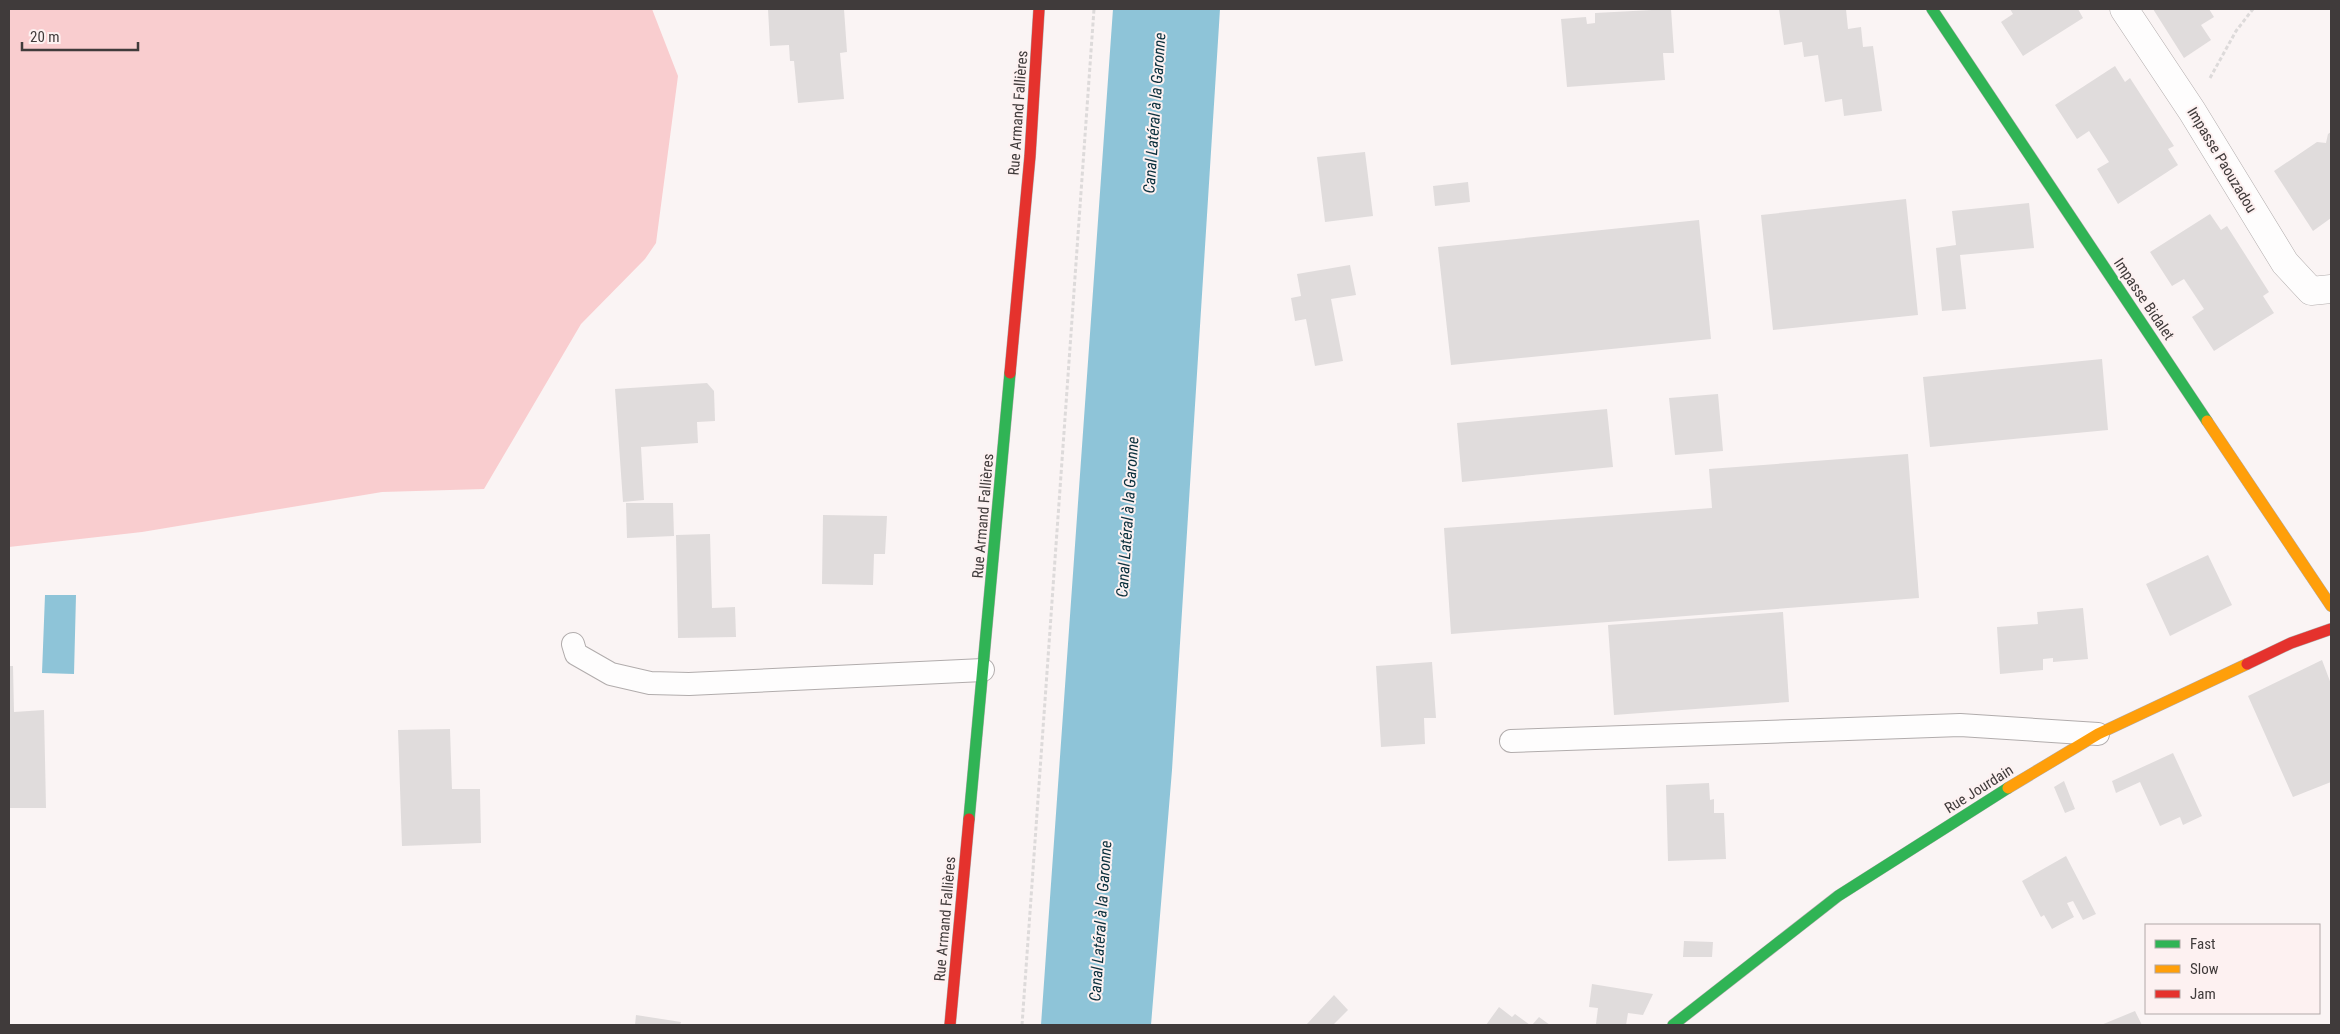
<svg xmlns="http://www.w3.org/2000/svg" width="2340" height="1034" font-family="'Roboto Condensed',sans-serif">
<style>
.forest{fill:#f9cdcf}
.water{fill:#8ec4d8}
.building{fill:#e0dcdc}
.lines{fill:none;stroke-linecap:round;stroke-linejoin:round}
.lane-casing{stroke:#b1acac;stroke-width:24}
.street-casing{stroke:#b1acac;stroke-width:29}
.fast-casing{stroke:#b1acac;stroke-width:12}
.slow-casing{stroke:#b1acac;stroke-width:12}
.jam-casing{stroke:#b1acac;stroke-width:12}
.path{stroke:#dddada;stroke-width:3;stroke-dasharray:4 2.5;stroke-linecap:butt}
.lane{stroke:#fefdfd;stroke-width:22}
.street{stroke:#fefdfd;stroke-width:28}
.fast{stroke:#30b455;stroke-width:11}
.slow{stroke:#ff9f0a;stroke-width:11}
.jam{stroke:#e5322d;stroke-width:11}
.labels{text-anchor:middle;stroke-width:4;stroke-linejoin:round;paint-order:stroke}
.street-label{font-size:15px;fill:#403b3b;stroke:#fdf1f1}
.water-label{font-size:16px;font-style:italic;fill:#0a303d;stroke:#fdf1f1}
</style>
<rect width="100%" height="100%" fill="#faf4f4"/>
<path class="forest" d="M9 9H652L678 76 656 243 645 259 581 324 484 489 382 492 142 532 9 547Z"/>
<path class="water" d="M1113 9H1220L1172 770 1151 1025H1041Z
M45 595H76L74 674 42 673Z"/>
<path class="building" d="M768 9H844L847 52 840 53 844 99 798 103 794 61H790L789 45 770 46Z
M1671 9 1674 53H1663L1665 80 1567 87 1561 19 1586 17 1587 24 1595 23V13Z
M1779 9H1846L1848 29 1861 27 1863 47 1873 46 1882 111 1844 116 1842 99 1825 102 1818 55 1804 57 1802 42 1784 45Z
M2010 9H2078L2083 18 2023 56 2001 22 2013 14Z
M2153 9H2209L2214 17 2201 25 2211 40 2184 58Z
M2115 66 2125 82 2130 78 2174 146 2168 149 2178 165 2118 204 2097 169 2109 162 2089 131 2077 139 2055 105Z
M2331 132V218L2313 231 2274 171 2317 142 2326 143 2328 134Z
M1365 152 1373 216 1325 222 1317 157Z
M1468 182 1470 202 1435 206 1433 186Z
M1906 199 1918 315 1773 330 1761 215Z
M2029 203 2034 248 1960 255 1966 309 1942 311 1936 248 1956 245 1952 211Z
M2210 214 2221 230 2227 226 2269 292 2263 296 2274 313 2214 351 2192 317 2204 309 2184 279 2172 286 2150 252Z
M1699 220 1711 339 1451 365 1438 247Z
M1350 265 1356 295 1331 299 1343 361 1315 366 1306 319 1295 321 1291 298 1301 296 1297 274Z
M2102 359 2108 430 1930 447 1923 377Z
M707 383 714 391 715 421 697 422 698 443 641 447 644 500 623 502 615 389Z
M1718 394 1723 451 1675 455 1669 398Z
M1607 409 1613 467 1462 482 1457 423Z
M1908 454 1919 598 1451 634 1444 528 1712 508 1709 469Z
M626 503H673L674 536 627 538Z
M823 515 887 516 885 554H874L873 585 822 584Z
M710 534 712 608 735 607 736 637 678 638 676 535Z
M2208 555 2232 605 2170 636 2146 584Z
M2083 608 2088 659 2053 662V658L2043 659V670L2000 674 1997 627 2038 624 2037 612Z
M1783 612 1789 702 1614 715 1608 625Z
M2322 660 2331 684V782L2293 797 2248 696Z
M1432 662 1436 718H1424L1425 744 1381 747 1376 666Z
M9 666H13L14 712 44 710 46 808H9Z
M450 729 452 789H480L481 843 402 846 398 730Z
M2173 753 2202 816 2183 825 2180 817 2160 826 2140 782 2116 793 2112 781Z
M2064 781 2075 809 2065 813 2054 787Z
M1709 783 1710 800 1714 799V813H1724L1726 859 1668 861 1666 785Z
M2066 856 2096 914 2083 920 2073 901 2067 903 2074 917 2052 929 2044 915 2041 917 2022 881Z
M1684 941 1713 942 1712 957H1683Z
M1592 984 1653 994 1643 1015 1628 1013 1626 1025H1601L1596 1024 1598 1008 1589 1007Z
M1334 995 1348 1010 1334 1024 1335 1025H1306Z
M1499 1007 1512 1017 1515 1014 1530 1025H1486Z
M2135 1011 2142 1025H2101Z
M636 1015 681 1022 680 1025H635Z
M1539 1017 1550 1025H1532Z"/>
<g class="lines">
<defs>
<path id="lane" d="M573 644 576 654 611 674 650 683 689 684 983 670
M1511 741 1960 725 2098 734"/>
<path id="street" d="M2124 9 2192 111 2285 263 2311 291 2331 289"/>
<path id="fast" d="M1932 9 2207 421
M969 819 1010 373
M1673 1025 1838 896 2008 788"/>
<path id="slow" d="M2207 421 2331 606
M2008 788 2098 734 2247 664"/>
<path id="jam" d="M1010 373 1030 156 1039 9
M2247 664 2291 643 2331 629
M950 1025 969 819"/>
</defs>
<use href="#lane" class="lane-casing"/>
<use href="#street" class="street-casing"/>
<use href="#fast" class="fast-casing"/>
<use href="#slow" class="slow-casing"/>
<use href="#jam" class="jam-casing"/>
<path class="path" d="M2210 78 2236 31 2253 9
M1022 1025 1094 9"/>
<use href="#lane" class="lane"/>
<use href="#street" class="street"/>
<use href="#fast" class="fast"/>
<use href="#slow" class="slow"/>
<use href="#jam" class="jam"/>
</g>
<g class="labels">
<g class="street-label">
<text transform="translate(1018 113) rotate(-86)" y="5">Rue Armand Fallières</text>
<text transform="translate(2222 160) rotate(59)" y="5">Impasse Paouzadou</text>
<text transform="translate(2144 299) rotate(56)" y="5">Impasse Bidalet</text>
<text transform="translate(983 516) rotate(-85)" y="5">Rue Armand Fallières</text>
<text transform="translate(1979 789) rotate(-32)" y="5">Rue Jourdain</text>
<text transform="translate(945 919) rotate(-85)" y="5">Rue Armand Fallières</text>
</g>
<g class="water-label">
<text transform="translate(1154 113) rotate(-86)" y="6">Canal Latéral à la Garonne</text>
<text transform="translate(1127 517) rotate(-86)" y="6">Canal Latéral à la Garonne</text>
<text transform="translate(1100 921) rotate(-86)" y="6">Canal Latéral à la Garonne</text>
</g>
</g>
<rect width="2340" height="1034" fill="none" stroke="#403b3b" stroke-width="20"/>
<rect x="2145" y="924" width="175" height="90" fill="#fdf1f1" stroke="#b1a8a8"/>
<rect x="2155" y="940" width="25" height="8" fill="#30b455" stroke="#b1a8a8"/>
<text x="2190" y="949" font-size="15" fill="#403b3b">Fast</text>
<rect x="2155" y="965" width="25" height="8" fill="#ff9f0a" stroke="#b1a8a8"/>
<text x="2190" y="974" font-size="15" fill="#403b3b">Slow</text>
<rect x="2155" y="990" width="25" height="8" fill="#e5322d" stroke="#b1a8a8"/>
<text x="2190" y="999" font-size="15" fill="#403b3b">Jam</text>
<path d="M22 42v8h116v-8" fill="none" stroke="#403b3b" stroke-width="2.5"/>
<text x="30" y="42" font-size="15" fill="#403b3b" stroke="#fdf1f1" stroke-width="4" paint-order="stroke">20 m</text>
</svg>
